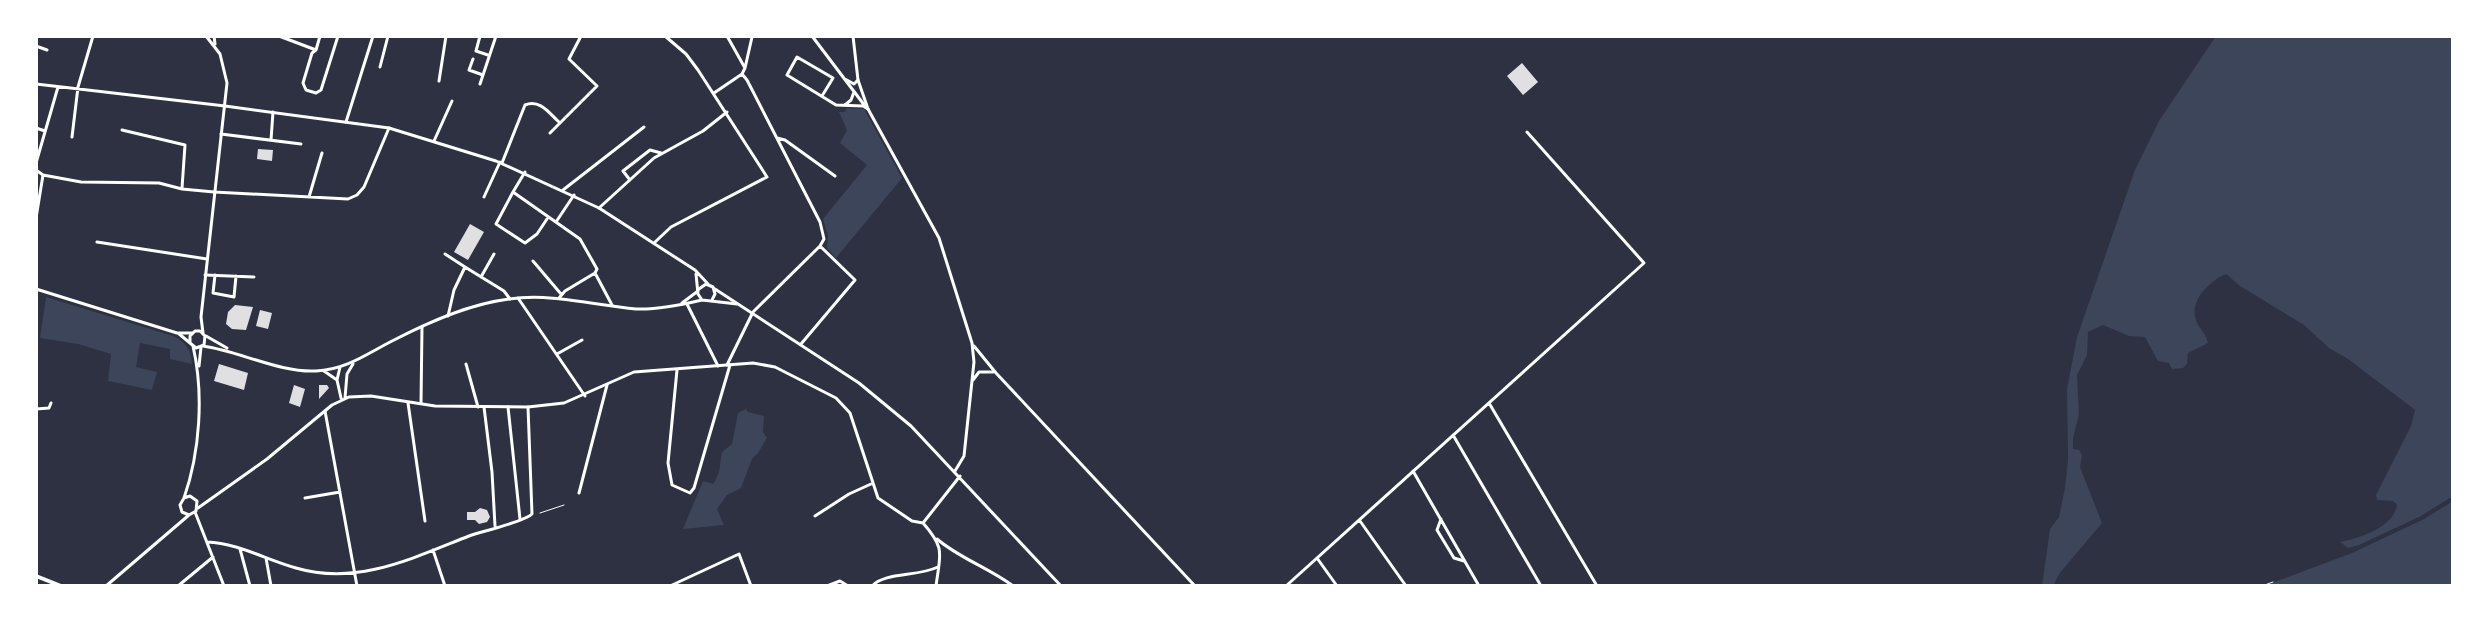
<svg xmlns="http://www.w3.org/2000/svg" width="2489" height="622" font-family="'Noto Serif',serif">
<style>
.green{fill:#3c4559}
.building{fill:#e0e0e3}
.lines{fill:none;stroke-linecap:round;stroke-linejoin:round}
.path{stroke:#fff;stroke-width:1}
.service{stroke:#fff;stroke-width:1}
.minor{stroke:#fff;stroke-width:3}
.tertiary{stroke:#fff;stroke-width:3}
.primary{stroke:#fff;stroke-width:4}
</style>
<rect width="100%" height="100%" fill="#2d3142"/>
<path class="green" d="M2216 36H2453V496L2421 516 2359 545 2348 548 2340 542C2360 538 2393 528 2397 505L2393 501 2377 500 2376 495 2411 426 2415 410 2348 359 2329 348 2304 325 2240 286 2226 274C2210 281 2189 300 2196 320 2199 329 2206 333 2208 343L2188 353 2187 364 2183 368 2172 369 2169 363 2158 361 2145 337 2129 336 2103 325 2088 332 2087 355 2077 375 2079 414 2073 438V449L2079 450 2082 455 2080 467 2102 523 2059 574 2053 586H2042L2050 529 2059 517 2065 488 2068 459 2067 389 2077 337 2135 170 2159 121Z
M847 108 864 109 902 178 836 258 827 248 828 236 823 219 867 165 840 143 847 130 839 112H845Z
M46 297 173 336C186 342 191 350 192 364L170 359V349L140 343 136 367 157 372 152 390 108 381 111 354 78 344 40 338Z
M746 409 748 412 764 416 763 432 767 438 758 453 752 459 741 488 727 495 717 509 724 525 683 529 703 481 713 484C722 471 719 465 722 452L732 444 738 413Z
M2453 501V586H2264L2352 553 2424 519Z"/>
<path class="building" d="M1522 63 1538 82 1523 95 1507 76Z
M258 149 273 150 272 161 257 159Z
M470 224 484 232 468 260 454 252Z
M235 305 253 307 246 330 232 329 226 324 228 312Z
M260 310 272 313 268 329 256 326Z
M219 364 248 373 244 390 214 381Z
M294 385 305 389 300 407 289 403Z
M319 385H327L329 388 319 399Z
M480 508 487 510 490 517 487 522 479 524 475 520H467V512H475Z"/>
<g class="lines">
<path class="path" d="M540 513 564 505"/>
<path class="service" d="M2262 586 2273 582"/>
<path class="minor" d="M214 36 215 44
M279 36 316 50
M320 36 316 50 312 53 303 83 306 90 316 93 321 90 338 36
M480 36 476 51 488 55
M727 36 745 68 742 74
M812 36 865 106
M36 46 47 50
M473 59 469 70 483 75
M380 67 388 36
M745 68 752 37
M845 79 854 84 858 80
M439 81 446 36
M36 84 225 106
M480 84 496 36
M714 93 742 74 747 80 820 222 824 239 820 246 753 312 727 365
M822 96 833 78 797 57 787 75 836 105 863 106 868 109
M845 105 851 100 854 92
M346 122 373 36
M36 128 45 131
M122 130 185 145 182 188
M550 133 597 86 569 59 581 36
M221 134 301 144
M72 137 78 87 93 36
M777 138 785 140 835 176
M271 140 273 112
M434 141 452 101
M36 163 58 87
M502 163 525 105C540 99 549 113 559 122
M36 170 43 175
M525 172 513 192 580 239 597 269 595 273 612 305
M43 175 81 182 159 183 182 189 214 192 348 199 357 195 364 187 389 128
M630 180 623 171 650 150 661 153
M563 190 644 127
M513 192 496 224 525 243 537 234 547 219
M309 197 322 153
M484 197 500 162
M599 208 654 158 703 131 727 112
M36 218 43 175
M556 222 574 195
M97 242 207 259
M654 243 671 227 767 177 698 70 686 54 665 36
M445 254 465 267 454 290 448 316
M533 261 561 294
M465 267 504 291 510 299
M205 275 254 277
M215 275 213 293 234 297 236 276
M481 277 494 254
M518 298 585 396
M559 298 565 291 595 273
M687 304 718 366
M801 344 855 280 820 246
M557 354 582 340
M466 364 478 407
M677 370 668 463 672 485 690 493 694 488 730 365
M408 403 425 521
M421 403 422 327
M1489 403 1597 586
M484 407 492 472 495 526
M508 407 520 519
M36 409 49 408 51 403
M325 411 357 586
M1453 435 1541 586
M1413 471 1479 586
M579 493 607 385
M305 498 340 492
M195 512 224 586
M815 516 849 494 871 484
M1441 519 1437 530 1454 558 1464 561
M1360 521 1406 586
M937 539C959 558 989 568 1013 586
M207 542C238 543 266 560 296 568 357 586 413 558 469 536 483 531 524 522 532 514L528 407
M240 549 250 586
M433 550 445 586
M266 558 271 586
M1317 558 1337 586
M178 586 213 557
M670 586 739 554 751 586
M827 586 840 581 848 586
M872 586C885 572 917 577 938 567
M1286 586 1644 263 1527 132"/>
<path class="tertiary" d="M853 36 858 80 868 109 939 238 972 343 974 362 964 456 955 471
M225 106 389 128 496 161 599 208 695 270 708 284
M696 274 698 294 702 300 737 304
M36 289 177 333H192
M699 289 706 284 713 287 715 294 712 300
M715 289 859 383 911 426 1061 586
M682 303 698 291
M178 333 196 348 204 345 205 336 200 331H195L190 336V342
M203 333 201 317 227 83 220 54 206 36
M206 336 227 348
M203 346C239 351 280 373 316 371 346 370 368 353 394 340 429 322 469 304 509 299 552 293 593 305 636 309 658 310 681 305 702 300
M974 346 996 373 1195 586
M199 366 201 347
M340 367 337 380 341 398
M324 371 337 380
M973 380 979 372H993
M345 398 347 374 353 364
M184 498C200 452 204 394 193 346
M198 508 267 459 332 405 349 397 371 396 435 406 528 407 564 403 634 372 753 363 775 367 836 398 850 413 878 498 912 521 923 523
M106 586 189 515 196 511 197 501 190 496 184 498 180 505 182 512 189 515
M936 586C940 554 946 549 923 523L960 476"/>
<path class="primary" d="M36 576 61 586"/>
</g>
<rect width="2489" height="622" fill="none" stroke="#ffffff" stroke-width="76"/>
</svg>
